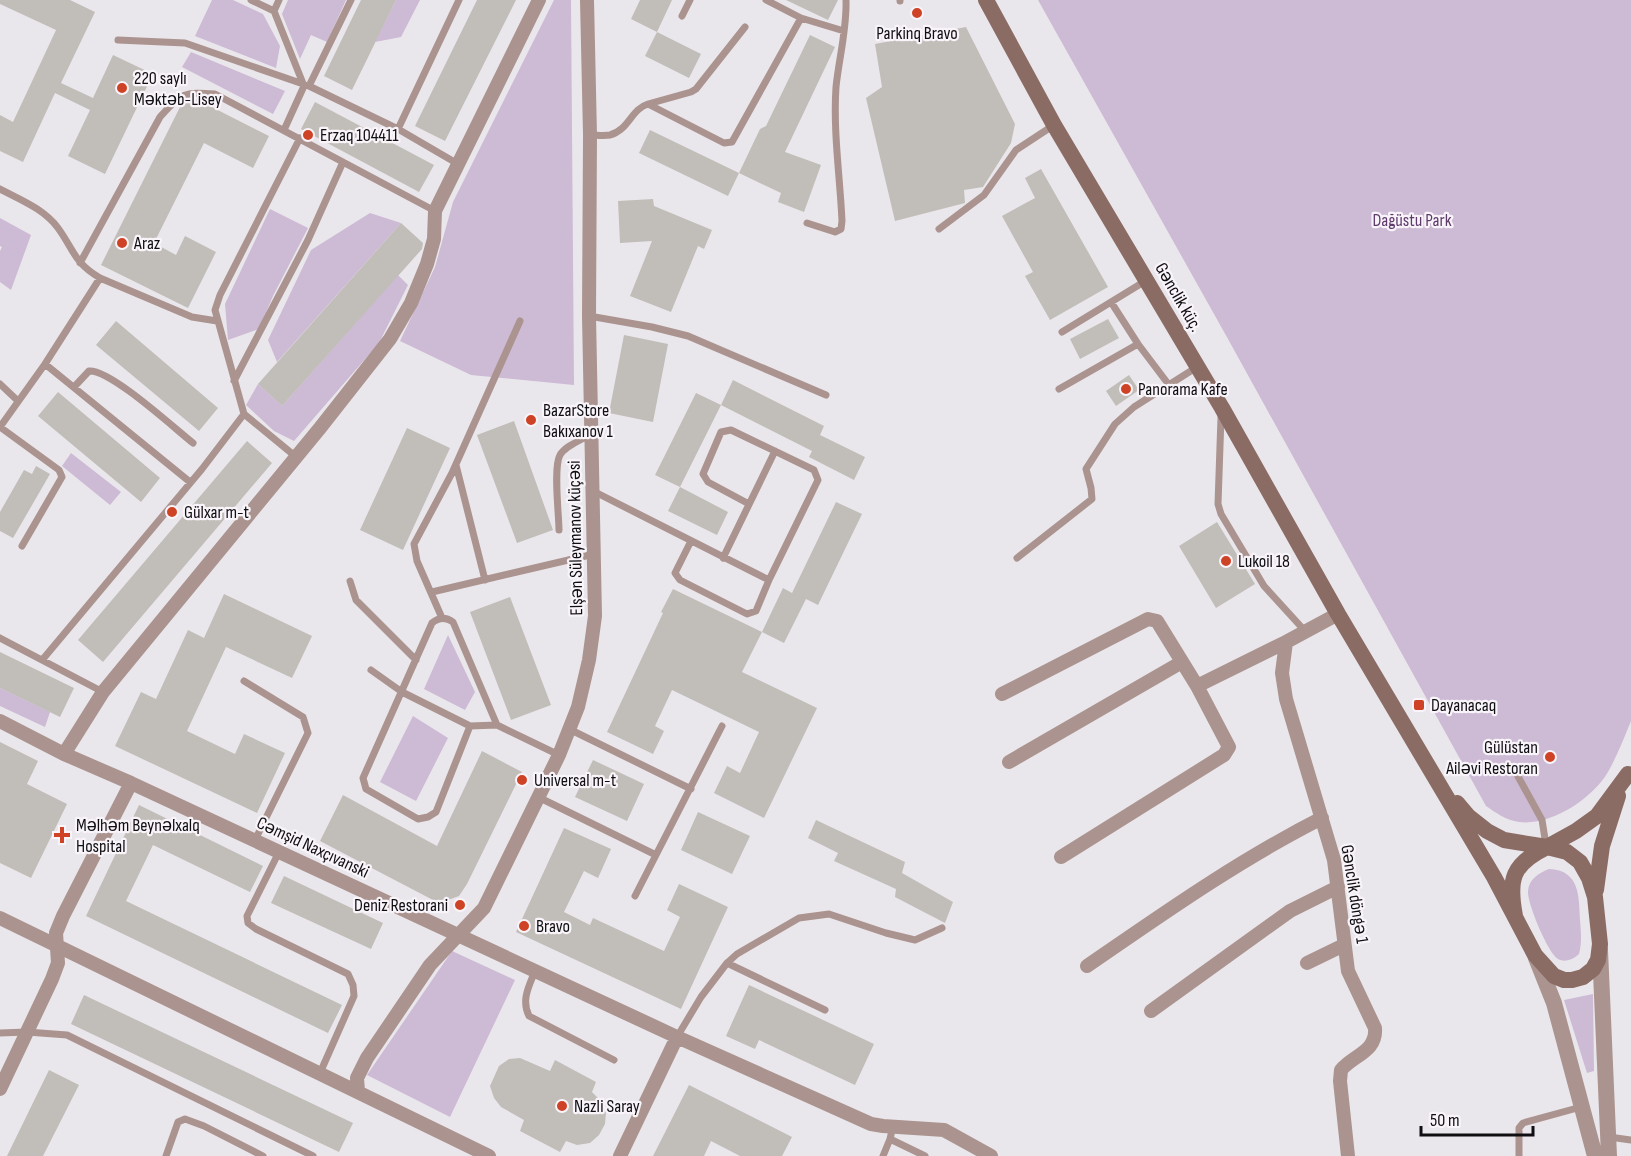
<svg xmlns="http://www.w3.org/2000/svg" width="1631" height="1156" font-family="'Sofia Sans Condensed',sans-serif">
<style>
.green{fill:#cdbad5}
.building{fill:#c1bdb8}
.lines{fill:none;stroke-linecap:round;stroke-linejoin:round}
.service{stroke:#ab948f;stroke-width:7}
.minor{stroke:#ab948f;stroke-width:14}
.tertiary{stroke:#ab948f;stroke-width:16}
.secondary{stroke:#8b6c65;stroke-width:16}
.poi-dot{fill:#ce4326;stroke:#f8f4f9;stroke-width:2}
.labels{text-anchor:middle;stroke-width:4.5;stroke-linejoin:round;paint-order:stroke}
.poi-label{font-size:18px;fill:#0f0e10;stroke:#f8f4f9;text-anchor:start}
.park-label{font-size:18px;fill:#5f3a6d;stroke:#f8f4f9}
.street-label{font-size:18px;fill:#0f0e10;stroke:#f8f4f9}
</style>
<rect width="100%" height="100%" fill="#eae7ec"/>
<path class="green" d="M212 0H233L263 14 280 46 276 68 195 36Z
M288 0H346L327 42 311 35 300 59 282 14Z
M396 0H420L401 37 375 42Z
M554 0H571L574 385 471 375 400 341 435 267 453 202Z
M1038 0H1631V721C1624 738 1617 756 1608 772 1592 799 1551 826 1519 822 1506 820 1496 813 1486 806L1228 339Z
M191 52 285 91 273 114 182 67Z
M270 209 308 228 273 296 259 329 228 340 225 304Z
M370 213 401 223 277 362 268 340 311 250Z
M0 218 31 235 11 290 0 282V251L2 247 0 246Z
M398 275 408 285 379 343 294 441 274 431 246 405 258 384 282 406Z
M71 453 121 492 110 505 62 466Z
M448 635 475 692 465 710 424 689Z
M0 688 50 712 45 727 0 706Z
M413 716 448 738 416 801 380 782Z
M1549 869C1580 870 1579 897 1580 920 1581 932 1582 943 1579 954 1574 959 1565 963 1558 959 1548 953 1527 903 1528 891 1529 879 1539 873 1549 869Z
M452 951 515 980 450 1117 367 1075Z
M1593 994 1594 1071 1587 1073 1564 1000Z"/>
<path class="building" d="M0 0H70L95 12 61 83 93 98 113 55 153 74 105 174 68 156 90 110 55 93 23 162 0 151V115L13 122 56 30 0 4Z
M361 0H396L352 90 324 76Z
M477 0H516L445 141 415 126Z
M640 0H672L657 32 631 19Z
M786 0H838L828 20Z
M966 27 1015 124 1011 143 983 187 964 190 965 203 895 221 866 98 882 87 875 44Z
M657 32 701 54 689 78 645 56Z
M810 35 835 47 785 152 821 165 804 212 778 202 781 193 739 173 760 129 766 126Z
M196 99 269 136 253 168 204 143 154 243 176 255 185 236 216 252 188 308 101 265 182 103Z
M315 102 434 165 419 192 301 129Z
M650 130 739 173 728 196 639 153Z
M1041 169 1108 287 1050 320 1025 276 1033 272 1002 216 1035 198 1025 178Z
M653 199 654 206 712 230 704 249 698 246 671 312 630 296 652 241 620 243 618 201Z
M401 223 423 243 422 249 282 406 258 384Z
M1108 319 1119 338 1080 359 1070 339Z
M116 321 218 408 199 431 96 345Z
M624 335 668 344 653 422 609 413Z
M1129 375 1139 390 1116 406 1106 391Z
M733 380 824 426 820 435 865 457 854 480 809 457 812 451 721 405Z
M58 392 160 478 141 502 38 416Z
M696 393 721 405 680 487 655 475Z
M514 421 553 530 517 543 477 435Z
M407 428 450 448 403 550 360 530Z
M247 441 272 463 103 662 78 640Z
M36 466 50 474 13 538 0 531V512L24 470 32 474Z
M680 487 728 512 717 535 668 511Z
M836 502 862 514 818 605 806 599 784 643 762 632 783 588 792 593Z
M1217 522 1255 584 1216 608 1179 546Z
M673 589 762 632 742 672 817 708 764 818 714 793 727 766 740 773 759 732 672 690 655 726 664 731 653 754 607 732 663 613 661 612Z
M224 594 312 636 292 678 226 647 187 731 235 754 244 734 285 753 257 813 115 746 141 692 156 699 188 630 204 638Z
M510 597 551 705 511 720 470 612Z
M0 652 74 688 60 717 0 688Z
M0 742 38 761 27 784 67 804 31 878 0 863Z
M482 751 522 772 467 884 459 896 448 900H433L320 841 343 795 437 846Z
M593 760 644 784 627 821 575 797Z
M139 805 263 866 250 892 153 845 126 901 342 1005 328 1033 86 916Z
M698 812 750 836 732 874 681 850Z
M816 820 905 862 902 873 953 902 945 923 895 897 896 889 834 861 838 853 808 838Z
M564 828 611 849 598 878 584 871 564 912 590 925 593 918 664 951 680 917 667 910 679 884 728 907 681 1009 516 932Z
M284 876 383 923 371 949 271 903Z
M749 985 874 1044 855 1085 759 1040 755 1049 726 1036Z
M84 995 353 1123 339 1152 71 1024Z
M520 1058 550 1071 555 1060 596 1082 592 1092 601 1101 606 1112 605 1124 599 1135 590 1143 577 1145 566 1141 560 1152 520 1131 524 1120 501 1107 494 1098 490 1086 499 1066 509 1059Z
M49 1070 79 1085 43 1156H7Z
M689 1085 792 1137 782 1156H740L711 1141 704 1156H653Z"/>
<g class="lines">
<path class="service" d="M251 0 274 11
M279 0 274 11 304 86 284 130
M766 0 801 18 844 31
M900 0V1
M682 16 690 0
M118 40 185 43 309 86 398 129 458 164
M309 86 351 0
M648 104 691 92 696 89 745 27
M398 129 459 0
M590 135C596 135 604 136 610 135 629 130 631 109 648 104L724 143 732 142 801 18
M0 189C21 200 44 209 58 228 74 250 74 263 100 278L192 317 217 321
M807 223 835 232 841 229 842 221C840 177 833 131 836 87 839 58 847 29 846 0
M939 229 984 195 1016 150 1054 125
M80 263 160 117C182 93 182 92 215 94L435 211
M1111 302 1138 344 1169 385
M589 316 652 327 688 336 826 395
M1062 332 1147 280
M45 364 190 482
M234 381 308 240 343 162
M0 384 18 401
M74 387 89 371C110 369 174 428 193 443
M1059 389 1138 344
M1221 417 1218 504 1221 514 1264 586 1305 631
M0 427 45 364 100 278
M0 427 59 470 62 477 22 546
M295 456 244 414 215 310 220 295 300 138
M456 465 485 580
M593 491 769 580 818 480 814 470 731 430 721 432 703 474 708 482 749 504
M559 530C559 515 553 467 560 455 566 445 582 440 591 434
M691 541 675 573 680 580 747 614 756 611 769 580
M723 558 775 451
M1017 558 1092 499 1091 488 1086 469 1115 424 1134 407 1197 367
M350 581 356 600 416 660
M432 592 594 554
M442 618 417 561 414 544 452 473 520 321
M0 638 103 692
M43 659 202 469 244 414
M371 670 402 692 470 726 497 725
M244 681 303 717 308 733 255 840
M470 726 436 812 428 817 418 819 366 789 363 778 432 623C439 617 446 617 453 622L497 725 559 755
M569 729 691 789
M1515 771 1542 820 1546 845
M538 797 656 855
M279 852 247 916 248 923 256 929 348 974 353 985 354 996 320 1073
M635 896 722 726
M727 963 825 1010
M535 971C529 986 521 1000 529 1016L614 1060
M0 1033 27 1032 67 1035 313 1156
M677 1037 701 997 727 963 737 954 799 918 829 914 886 933 915 940 942 928
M1609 1137 1631 1140
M890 1139 925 1156
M166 1156 178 1122 185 1119 204 1126 263 1156
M883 1156 890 1139 893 1126
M1519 1156V1128L1523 1123 1581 1107"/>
<path class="minor" d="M1338 614 1286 642 1282 673 1286 699 1334 860 1348 971 1375 1028C1377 1052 1353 1055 1341 1070L1340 1081 1348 1156
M1197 686 1286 642
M1002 694 1148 619 1157 621 1197 686 1229 747 1224 755 1061 857
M0 721 64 754 131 783 677 1037 871 1124 883 1126 944 1130 991 1156
M64 754 103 692 320 428 390 339 411 303 427 264 434 239 435 211 539 0
M1009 762 1182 662
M0 918 489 1156
M1307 963 1344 945
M1087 966C1164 913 1239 860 1322 818
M1151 1011 1290 911 1338 887
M0 1089 52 979 58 963 56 933 63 916 131 783
M358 1091 357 1078 367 1058 430 965 484 908 559 755 578 707 589 660 595 616 589 316 590 135 587 0
M620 1156 677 1037"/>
<path class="tertiary" d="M1600 950 1609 1156
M1536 958 1554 1003 1595 1156"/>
<path class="secondary" d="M986 0 1054 125 1222 408 1338 614 1494 877 1535 955 1554 976 1564 980H1572L1583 977 1593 969 1598 960 1600 944 1595 897 1589 878 1580 862 1567 852 1547 847C1512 864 1508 879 1515 916
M1457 803 1468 816 1487 831 1504 840 1547 847 1576 831 1597 816 1628 774
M1596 890 1602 846 1618 796"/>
</g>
<g class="poi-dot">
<circle cx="917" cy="13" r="6"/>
<circle cx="122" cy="88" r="6"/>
<circle cx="308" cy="135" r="6"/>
<circle cx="122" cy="243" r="6"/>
<circle cx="1126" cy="389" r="6"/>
<circle cx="531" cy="420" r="6"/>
<circle cx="172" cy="512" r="6"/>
<circle cx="1226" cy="561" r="6"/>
<rect x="1413" y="699" width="12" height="12" rx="3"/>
<circle cx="1550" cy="757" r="6"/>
<circle cx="522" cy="780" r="6"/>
<path d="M59 826h6v6h6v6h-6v6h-6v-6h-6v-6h6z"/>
<circle cx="460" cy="905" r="6"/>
<circle cx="524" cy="926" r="6"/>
<circle cx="562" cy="1106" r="6"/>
</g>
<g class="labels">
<g class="poi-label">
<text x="917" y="39" text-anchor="middle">Parkinq Bravo</text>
<text x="134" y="84">220 saylı<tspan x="134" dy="21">Məktəb-Lisey</tspan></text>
<text x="320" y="141">Erzaq 104411</text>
<text x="134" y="249">Araz</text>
<text x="1138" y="395">Panorama Kafe</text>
<text x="543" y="416">BazarStore<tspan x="543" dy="21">Bakıxanov 1</tspan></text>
<text x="184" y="518">Gülxar m-t</text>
<text x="1238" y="567">Lukoil 18</text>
<text x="1431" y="711">Dayanacaq</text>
<text x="1538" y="753" text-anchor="end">Gülüstan<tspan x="1538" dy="21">Ailəvi Restoran</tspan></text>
<text x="534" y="786">Universal m-t</text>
<text x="76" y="831">Məlhəm Beynəlxalq<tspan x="76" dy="21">Hospital</tspan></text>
<text x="448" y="911" text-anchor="end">Deniz Restorani</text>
<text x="536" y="932">Bravo</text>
<text x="574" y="1112">Nazli Saray</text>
</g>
<g class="park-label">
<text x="1412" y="226">Dağüstu Park</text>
</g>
<g class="street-label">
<text transform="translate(1179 297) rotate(60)" y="6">Gənclik küç.</text>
<text transform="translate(575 538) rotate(-91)" y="6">Elşən Süleymanov küçəsi</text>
<text transform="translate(313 847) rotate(25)" y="6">Cəmşid Naxçıvanski</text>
<text transform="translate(1355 894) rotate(81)" y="6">Gənclik döngə 1</text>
</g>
</g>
<path d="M1421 1126v9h112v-9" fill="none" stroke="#0f0e10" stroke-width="3"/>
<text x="1430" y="1126" font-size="18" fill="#0f0e10" stroke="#f8f4f9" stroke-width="4.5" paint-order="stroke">50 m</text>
</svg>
